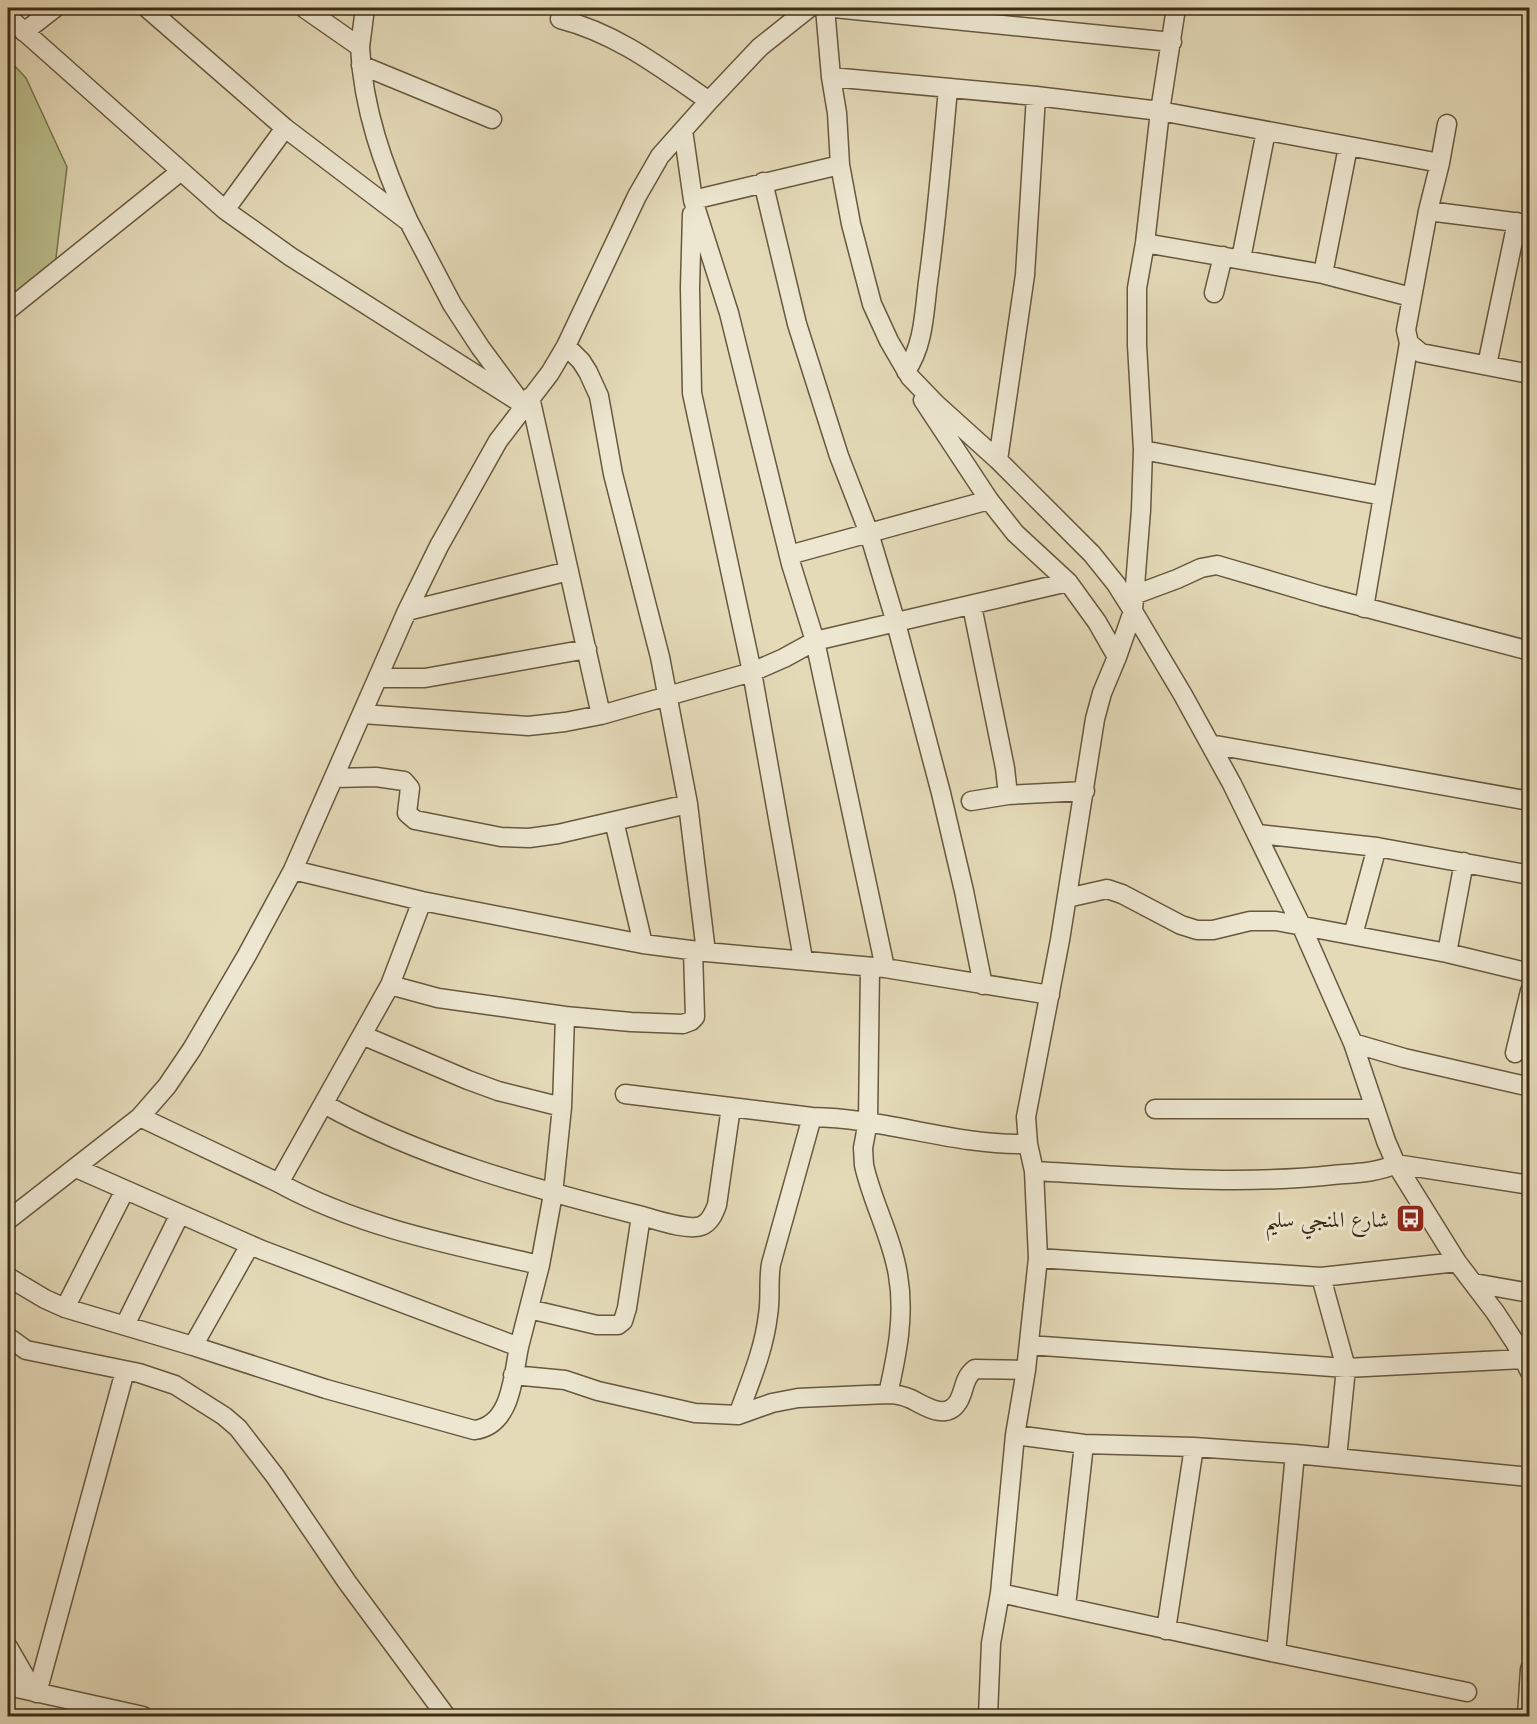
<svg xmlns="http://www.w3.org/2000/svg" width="1537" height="1724" font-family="'Old Standard TT',Amiri,serif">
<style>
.green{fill:#b9be8b;stroke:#7b7550;stroke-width:1.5}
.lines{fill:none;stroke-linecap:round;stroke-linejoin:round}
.minor-casing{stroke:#67583e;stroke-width:21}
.minor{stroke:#ede7d1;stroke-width:18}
.labels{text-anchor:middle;stroke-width:6;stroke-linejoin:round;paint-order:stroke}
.poi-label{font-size:22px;fill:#3d2c15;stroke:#ede7d1;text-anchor:end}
</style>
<rect width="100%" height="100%" fill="#e4dab8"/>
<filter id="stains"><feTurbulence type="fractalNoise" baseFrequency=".00333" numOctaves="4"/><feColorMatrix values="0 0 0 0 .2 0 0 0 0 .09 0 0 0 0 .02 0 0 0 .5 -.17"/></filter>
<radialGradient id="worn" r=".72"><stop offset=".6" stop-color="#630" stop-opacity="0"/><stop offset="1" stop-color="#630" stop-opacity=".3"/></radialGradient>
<path class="green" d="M8 59 26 78 67 167 55 266 8 303Z"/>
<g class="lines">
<defs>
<path id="minor" d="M147 8 285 128 409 222C383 166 363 109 360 47L304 8
M825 8 831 77 837 113 840 165 851 224 872 304 889 341 910 377 936 404 998 460 1092 554 1116 584 1133 611 1183 695 1232 784 1301 925 1353 1043 1386 1141 1396 1164 1457 1262 1495 1312 1516 1344 1530 1372
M834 8 1172 42
M8 17 225 210 291 257 524 405
M560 19C618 34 661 68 709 101
M24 32 55 8
M360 47 365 8
M361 65 492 119
M831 77 1036 96 1160 111 1440 163
M1447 124 1440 163 1428 211 1406 330 1409 343 1421 353 1530 374
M683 130 693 200 840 165
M763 182 797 324 839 456 869 533 896 623 941 793 964 891 983 985
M693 200 729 313 791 564 815 641 885 968
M225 210 285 128
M1428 211 1530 224
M692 214 690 288 692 393 752 672 803 959
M409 222 452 304 480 347 517 397
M1145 243 1323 274 1411 297
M1241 259 1266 131
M1323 274 1348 147
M1214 293 1223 256
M8 310 181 171
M566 346 581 361 588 372 599 396 613 474 660 657 688 804 706 952
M1487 365 1517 222
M906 371C924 345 924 313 928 282 937 218 942 153 948 89
M530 397 601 715
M923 400 989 500 1015 533 1068 582 1097 622 1117 657 1133 611 1141 510 1143 450 1137 345V288L1145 243 1160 111 1176 8
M1143 450 1383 496
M998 460 1025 275 1036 96
M789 555 989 500
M1134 595 1177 579 1201 568 1217 565 1322 596 1530 651
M972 606 1005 768 1008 795 1085 791
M1364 608 1409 343
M407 611 569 571
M1117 657 1102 693 1095 719 1060 940 1026 1117 1028 1144 1034 1171 1038 1258 1026 1370 1015 1435 1000 1593 1276 1653 1295 1454 1530 1477
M379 678H425L587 649
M363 714 528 726 565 722 601 715 752 672 784 658 815 641 1068 582
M1210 744 1530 801
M334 778 376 777 404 781 410 788 407 813 415 820 501 837 529 838 558 834 688 804
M971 801 1008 795
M614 821 643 944
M1258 834 1377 847 1530 875
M293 870 422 901 643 944 706 952 885 968 1050 995
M1067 898 1107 889 1122 894 1181 925 1197 930H1213L1250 921H1276L1447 953 1530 973
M1353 935 1377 847
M1447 953 1464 862
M390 985 422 901
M362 1035 468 1080 498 1091 562 1107
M1353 1043 1404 1058 1530 1087
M1515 1053 1530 991
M625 1094 812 1117C885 1118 955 1146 1028 1144
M324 1104C421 1158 531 1188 638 1215 654 1219 686 1231 701 1226 710 1223 714 1213 717 1205L731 1107
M1155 1109H1375
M140 1117 279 1183 390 985 438 998 565 1016 631 1022 683 1024 691 1021 695 1017 693 951
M76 1168 262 1250 519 1347 540 1265C452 1245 359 1227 279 1183
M1034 1171C1133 1176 1234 1186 1333 1175 1355 1173 1376 1173 1396 1164L1530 1185
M8 1220 140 1117 167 1086 192 1049 247 955 293 870 407 611 439 546 498 441 550 373 566 346 637 196 660 156 709 101 760 47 809 8
M1038 1258 1321 1277 1457 1262
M540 1265 553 1194 562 1107 565 1016
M8 1277 45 1299 65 1308 193 1346 326 1389 474 1430C512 1426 513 1375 519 1347
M1321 1277 1346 1368 1337 1458
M1474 1283 1530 1293
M65 1308 125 1190
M529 1309 597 1325H618L623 1321 627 1308 641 1216
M125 1325 180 1214
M8 1337 26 1350 139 1373 175 1385 224 1416 238 1428 275 1476 347 1582 446 1716
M1029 1345 1346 1368 1523 1359
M193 1346 250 1245
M513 1375 565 1380 598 1391 695 1413 738 1415 772 1403 798 1398 888 1394C897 1354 905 1316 898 1275 892 1237 872 1202 864 1165L863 1148 868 1121 870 967
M888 1394C897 1394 904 1396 911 1399 925 1406 946 1421 958 1402 965 1391 963 1378 975 1369L1026 1370
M738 1415C750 1382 764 1350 768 1315 771 1298 768 1281 771 1264L812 1117
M1015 1435 1084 1444 1194 1447 1295 1454
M1066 1606 1084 1444
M1166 1630 1194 1447
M8 1647 34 1692
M1276 1653 1467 1692
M8 1686 143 1716
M37 1693 125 1371
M988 1716 991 1643 1000 1593
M1527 1716 1530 1669"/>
</defs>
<use href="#minor" class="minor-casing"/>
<use href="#minor" class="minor"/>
</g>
<defs>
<symbol id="bus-square" viewBox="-11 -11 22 22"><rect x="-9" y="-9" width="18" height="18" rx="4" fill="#8f2418" stroke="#ede7d1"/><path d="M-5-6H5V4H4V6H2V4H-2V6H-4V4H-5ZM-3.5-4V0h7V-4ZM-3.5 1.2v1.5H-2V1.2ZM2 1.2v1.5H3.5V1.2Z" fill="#fff"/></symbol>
</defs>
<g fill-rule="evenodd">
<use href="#bus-square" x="1394" y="1202" width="33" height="33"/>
</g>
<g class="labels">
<g class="poi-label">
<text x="1389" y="1227">شارع المنجي سليم</text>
</g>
</g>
<rect width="1537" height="1724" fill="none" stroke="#e4dab8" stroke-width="30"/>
<rect x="9" y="9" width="1519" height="1706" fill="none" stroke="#3d2c15" stroke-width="3"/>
<rect x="15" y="15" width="1507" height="1694" fill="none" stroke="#3d2c15" stroke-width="1.5"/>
<rect width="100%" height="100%" filter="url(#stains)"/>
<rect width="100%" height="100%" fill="url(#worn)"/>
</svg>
